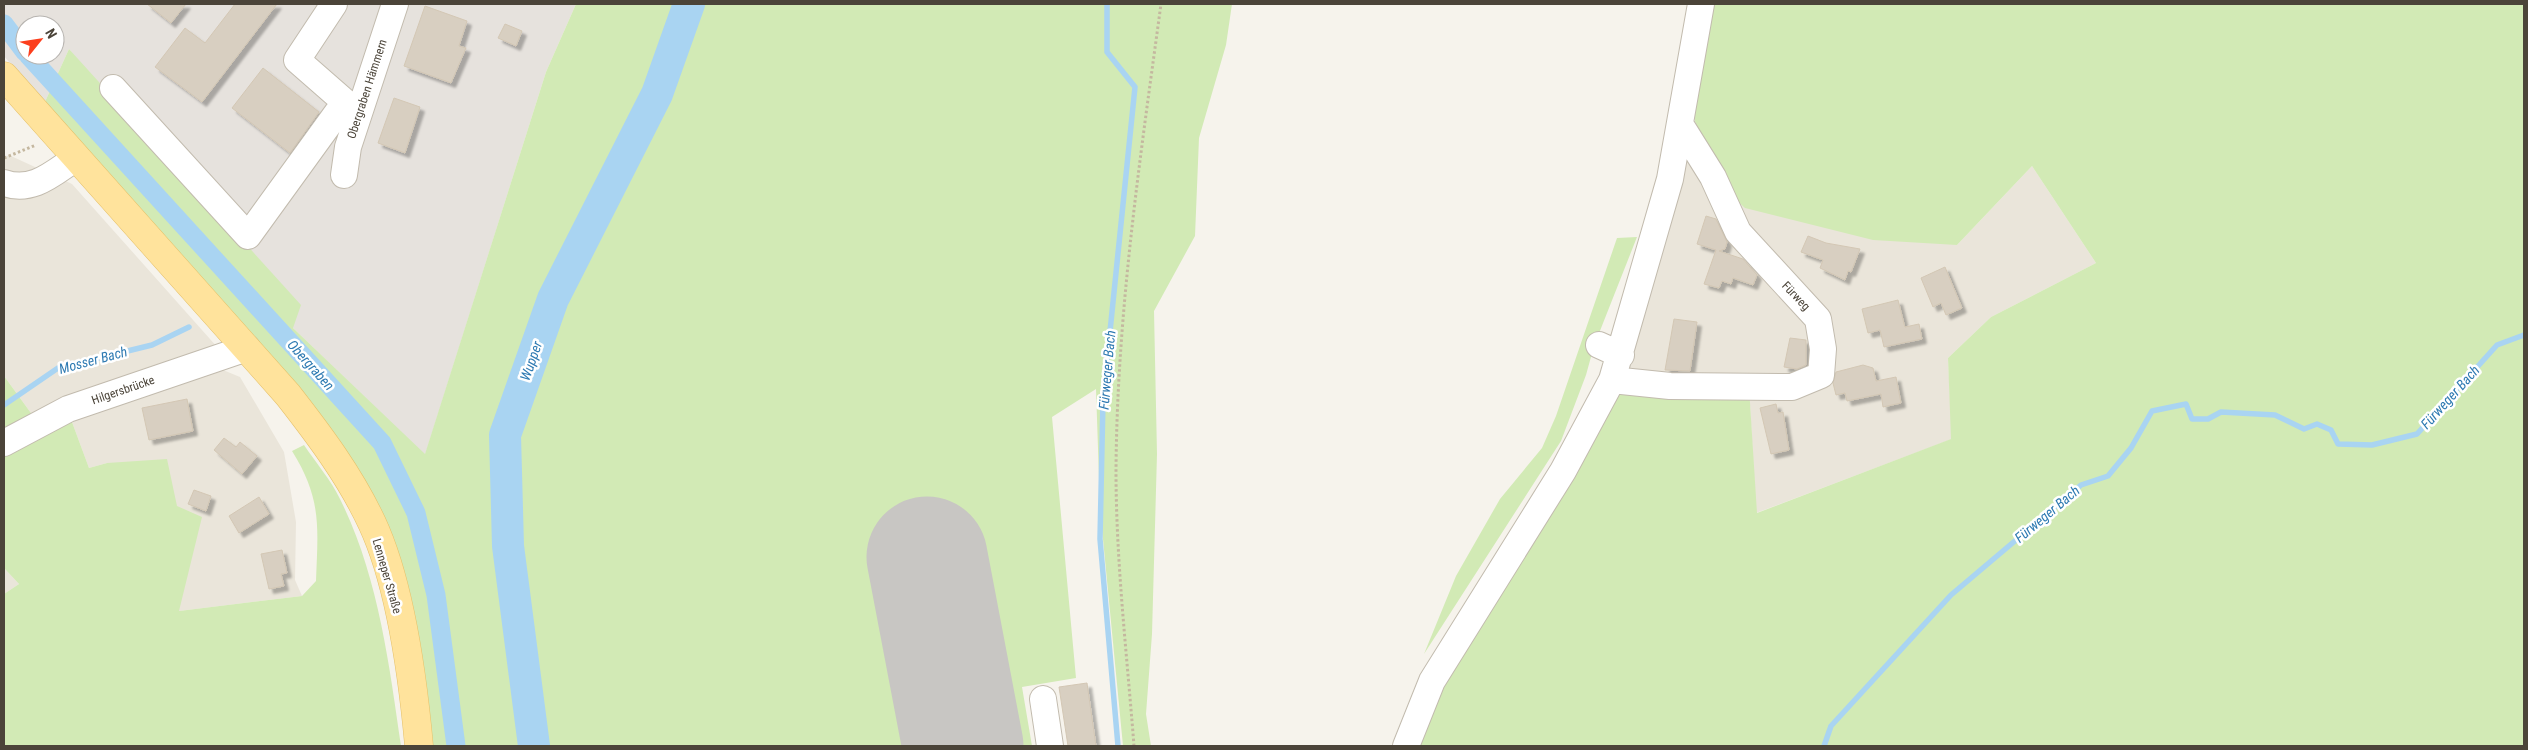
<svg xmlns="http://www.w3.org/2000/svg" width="2528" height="750" font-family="'Roboto Condensed',sans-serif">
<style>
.residential{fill:#eae5da}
.industrial{fill:#e6e2dd;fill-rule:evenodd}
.green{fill:#d2eab5}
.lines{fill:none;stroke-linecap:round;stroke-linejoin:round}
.stream{stroke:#a9d4f2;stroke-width:5.5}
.canal{stroke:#a9d4f2;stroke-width:19}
.river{stroke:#a9d4f2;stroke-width:32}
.runway{stroke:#c8c6c3;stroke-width:121}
.building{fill:#d8cfc1;stroke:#d3c7b4;filter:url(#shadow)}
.minor-casing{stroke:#c2bbae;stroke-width:28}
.major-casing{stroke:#e6c16a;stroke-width:29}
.path{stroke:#c4b79f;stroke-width:3;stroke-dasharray:2.5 2.5;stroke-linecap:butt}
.minor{stroke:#fff;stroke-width:26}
.major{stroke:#ffe39c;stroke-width:28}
.labels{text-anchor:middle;stroke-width:5;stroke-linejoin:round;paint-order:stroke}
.street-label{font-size:12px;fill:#4b4439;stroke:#fff}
.water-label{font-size:14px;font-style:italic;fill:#2e7ab2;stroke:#fff}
</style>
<defs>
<filter id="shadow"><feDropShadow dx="4.5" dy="4.5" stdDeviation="1" flood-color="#0004"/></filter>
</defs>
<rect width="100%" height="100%" fill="#f6f3ec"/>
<path class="residential" d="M1687 149 1957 245 2032 166 2096 263 1991 317 1948 358 1952 439 1756 513 1749 387 1626 371Z
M4 156H11L72 184 218 348 36 420 4 376Z
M223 370 240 377 284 452 296 522 295 580 302 596 179 611 177 506 129 463H107L89 468 69 414Z
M4 568 19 584 4 594Z"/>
<path class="industrial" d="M4 4H576L546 72 425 455 293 328 69 49 44 104 4 56ZM25 25H55V55H25Z"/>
<path class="green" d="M576 4H1232L1226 45 1199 138 1195 236 1154 311 1157 454 1152 634 1146 714 1151 746H1123L1100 508 1096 389 1052 417 1076 678 1022 687 1032 746H433L422 677 359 472 338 438 298 390 44 104 69 49 301 305 293 328 425 454 546 72Z
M1713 4H2524V746H1418L1443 684 1618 388 1749 387 1757 513 1951 439 1948 358 1991 317 2096 263 2032 166 1957 245 1873 240 1745 208 1714 179 1694 118Z
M1637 237 1594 346 1586 375 1561 441 1424 654 1456 576 1500 499 1542 448 1556 416 1617 238Z
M4 376 36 420 4 437Z
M69 414 89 468 107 463 167 459 177 506 202 517 179 611 302 596 316 581C318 527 322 499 292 451L304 445C316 463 331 480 340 499 378 575 389 663 401 746H4V594L19 584 4 568V452Z"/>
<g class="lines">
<path class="stream" d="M1107 4V52L1135 87 1103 400 1100 539 1118 746
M4 405 58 368 152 345 189 327
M1824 746 1831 726 1951 595 2081 485 2108 476 2131 448 2152 411 2186 404 2192 419H2208L2221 412 2275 415 2304 429 2317 424 2331 430 2338 444 2372 445 2417 434 2497 345 2524 335"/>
<path class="canal" d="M4 24 25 52
M28 55 382 443 416 513 436 595 456 746"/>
<path class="river" d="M534 746 508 546 505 435 553 299 657 94 689 4"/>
<path class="runway" d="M927 557 963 746"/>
</g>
<path class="building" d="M147 4H186L171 23Z
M235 4H277L202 102 155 67 185 28 205 43Z
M425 6 467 21 459 46 466 48 451 83 404 66Z
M505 24 522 31 516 46 498 38Z
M263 68 319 112 290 153 232 108Z
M394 98 420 107 405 153 378 143Z
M1706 216 1716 219 1727 242 1725 249 1719 251 1743 259 1757 275 1753 285 1733 278 1731 284 1722 281 1719 288 1704 284 1716 250 1697 244Z
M1808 236 1826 243 1860 249 1851 272 1848 271 1845 280 1820 268 1823 260 1801 252Z
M1945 267 1962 308 1946 315 1941 303 1933 307 1921 278Z
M1898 300 1904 324 1905 327 1919 324 1922 339 1884 347 1880 330 1868 333 1862 309Z
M1674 319 1697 322 1690 371 1665 370Z
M1790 338 1806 340V365L1797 369 1784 367Z
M1863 365 1873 368 1876 381 1896 377 1901 403 1883 407 1881 394 1847 401 1845 393 1836 395 1833 383 1836 372Z
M187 399 193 431 149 440 142 408Z
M1776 404 1778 413 1783 412 1789 450 1771 454 1760 408Z
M224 438 236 447 240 442 257 456 242 474 214 450Z
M194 490 211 496 206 511 188 504Z
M259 497 269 514 239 533 229 516Z
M282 550 287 573 281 574 284 586 269 589 261 554Z
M1087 683 1096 746H1068L1059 687Z"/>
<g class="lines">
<defs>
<path id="minor" d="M113 88 248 236 345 102 297 60 334 4
M344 175 348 147 395 4
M4 183C33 193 53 173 76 158
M1599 345 1621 355
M1612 380 1670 386 1792 387 1821 375 1823 349 1818 319 1738 232 1713 177 1680 124
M4 443 68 409 247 348
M1043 699 1050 746
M1406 746 1432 681 1563 471 1612 380 1670 179 1701 4"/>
<path id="major" d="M4 76 288 395C320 436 350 476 372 523 400 583 413 680 419 746"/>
</defs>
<use href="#minor" class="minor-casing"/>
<use href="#major" class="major-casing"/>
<path class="path" d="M4 158 36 145
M1134 746C1127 655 1116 562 1116 471 1117 313 1140 159 1161 4"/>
<use href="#minor" class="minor"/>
<use href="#major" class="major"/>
</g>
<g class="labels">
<g class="street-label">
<text transform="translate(367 89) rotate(-72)" y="4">Obergraben Hämmern</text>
<text transform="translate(1796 296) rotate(46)" y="4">Fürweg</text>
<text transform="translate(123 390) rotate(-19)" y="4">Hilgersbrücke</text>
<text transform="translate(387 576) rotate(74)" y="4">Lenneper Straße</text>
</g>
<g class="water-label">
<text transform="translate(93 360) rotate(-15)" y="5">Mosser Bach</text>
<text transform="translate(531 361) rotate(-71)" y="5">Wupper</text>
<text transform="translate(311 365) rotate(48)" y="5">Obergraben</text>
<text transform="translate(1107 370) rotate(-85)" y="5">Fürweger Bach</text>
<text transform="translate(2450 397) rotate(-48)" y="5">Fürweger Bach</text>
<text transform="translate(2047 514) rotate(-40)" y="5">Fürweger Bach</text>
</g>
</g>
<rect width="2528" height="750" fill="none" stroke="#4b4439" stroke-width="10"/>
<g transform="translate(40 40) rotate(60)"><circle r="24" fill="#ffffff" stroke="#b7b4b0"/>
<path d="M0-4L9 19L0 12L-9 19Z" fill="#fc3f1d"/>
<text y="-8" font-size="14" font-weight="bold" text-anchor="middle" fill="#4b4439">N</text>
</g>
</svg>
